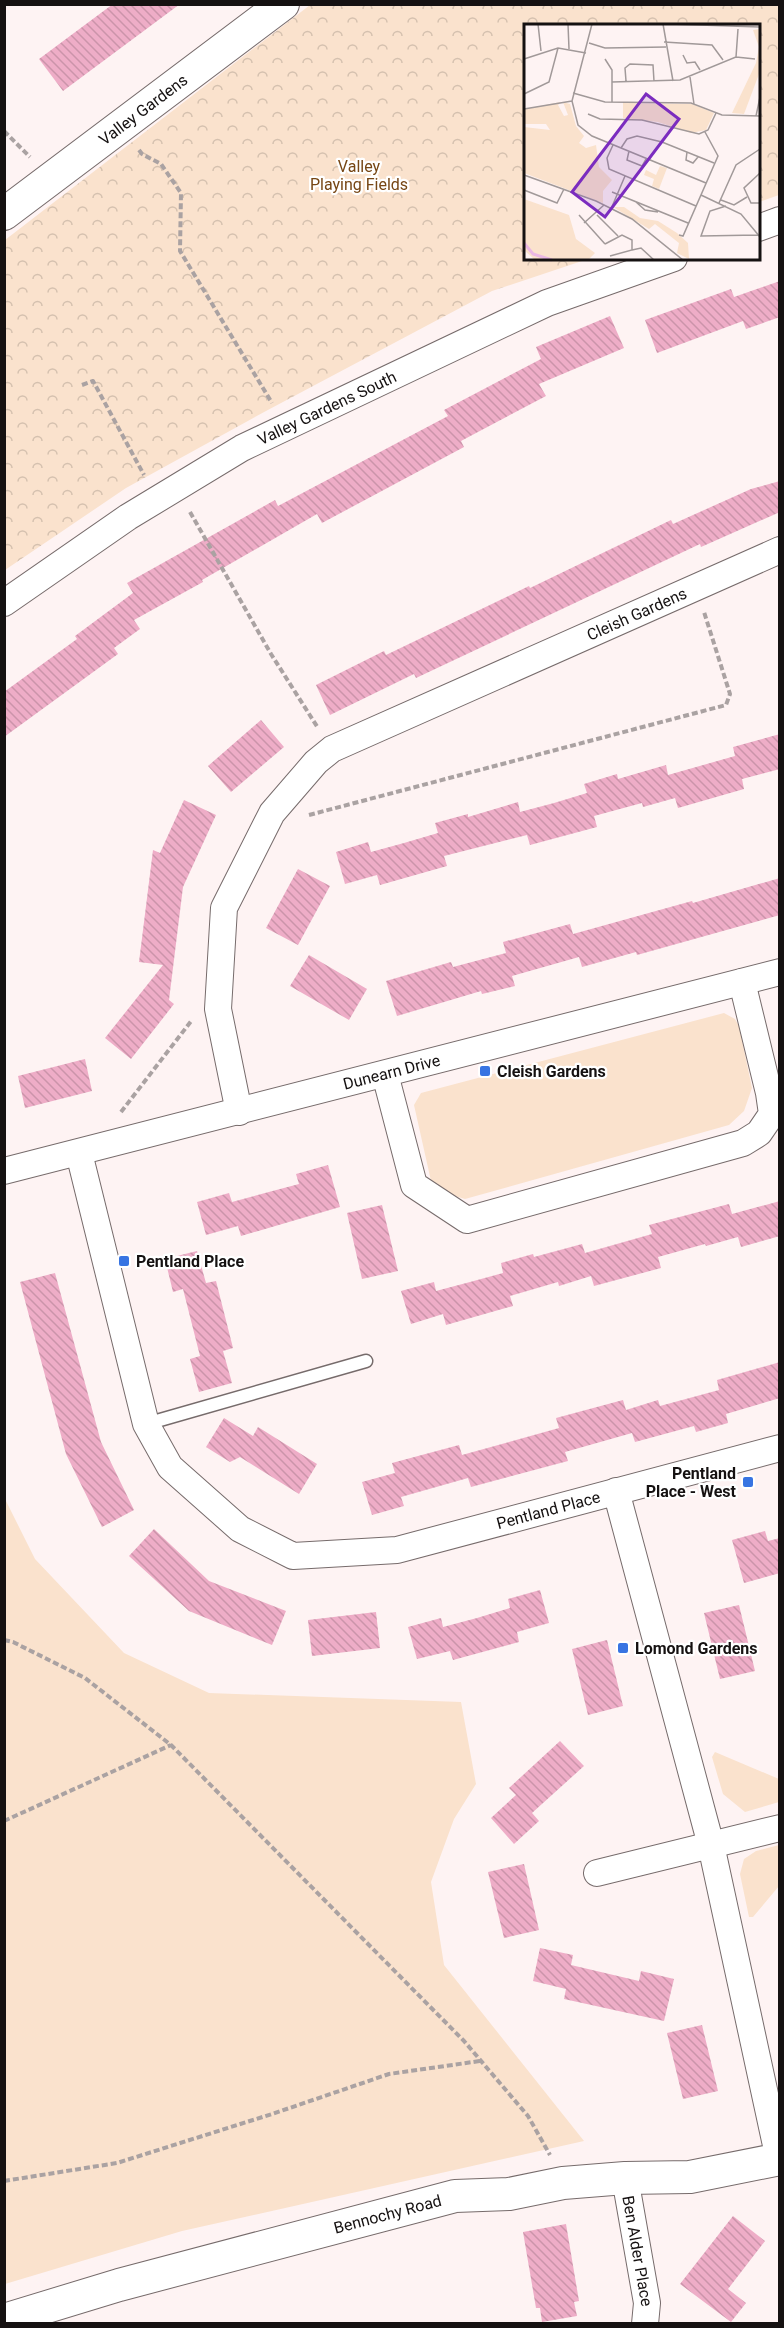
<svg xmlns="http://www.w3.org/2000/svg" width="784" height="2328" font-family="Roboto,sans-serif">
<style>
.grass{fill:#fae2cd}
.park{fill:url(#park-crowns)}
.building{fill:url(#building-back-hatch)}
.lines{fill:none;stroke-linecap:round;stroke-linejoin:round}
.service-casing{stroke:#766b6b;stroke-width:15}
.minor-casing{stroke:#766b6b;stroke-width:28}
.tertiary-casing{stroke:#766b6b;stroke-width:34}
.path{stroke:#aaa2a2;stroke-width:4;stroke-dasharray:6 3;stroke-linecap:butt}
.service{stroke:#fff;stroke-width:12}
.minor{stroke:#fff;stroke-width:26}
.tertiary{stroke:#fff;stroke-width:32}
.poi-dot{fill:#3874e2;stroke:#fff;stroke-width:2}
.labels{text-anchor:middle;stroke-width:4.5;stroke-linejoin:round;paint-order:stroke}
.street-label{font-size:16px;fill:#151111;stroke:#fff}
.park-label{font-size:16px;fill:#764614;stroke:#fff}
.poi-label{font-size:16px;font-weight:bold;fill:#151111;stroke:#fff;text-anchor:start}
.inset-river{fill:none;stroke:#eab7e4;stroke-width:3}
.inset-road{fill:none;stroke:#a19999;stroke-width:1.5}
.view{fill:#7b2cbf;fill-opacity:0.15;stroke:#7b2cbf;stroke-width:3}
.inset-edge{fill:none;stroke:#151111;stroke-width:3}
</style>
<defs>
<pattern id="park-crowns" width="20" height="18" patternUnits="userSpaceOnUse" patternTransform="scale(1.5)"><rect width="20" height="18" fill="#fae2cd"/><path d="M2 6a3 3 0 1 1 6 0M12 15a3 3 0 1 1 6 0" fill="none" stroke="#d5c1af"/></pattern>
<pattern id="building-back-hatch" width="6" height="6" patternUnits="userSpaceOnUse" patternTransform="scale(1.5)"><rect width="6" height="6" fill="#eeadc7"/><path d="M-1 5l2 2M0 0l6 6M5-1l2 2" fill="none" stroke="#cb94aa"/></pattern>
</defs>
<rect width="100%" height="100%" fill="#fef3f3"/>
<path class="grass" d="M724 1013 735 1019 739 1026 752 1088 744 1111 729 1125 465 1199 448 1194 431 1181 414 1105 421 1093Z
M5 1499 35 1559 124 1653 209 1693 461 1702 476 1784 454 1819 431 1882 444 1965 584 2141 182 2231 5 2284Z
M715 1752 779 1779V1802L745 1812 723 1794 712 1757Z
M779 1845V1886L753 1917H749L740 1874 744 1859 756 1851Z"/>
<path class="park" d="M310 5H779V195L759 202 758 26H526V258H591L492 291 266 411 126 488 5 570V240Z"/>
<path class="building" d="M113 4H180L63 91 39 59Z
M780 281V317L746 329 743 321 657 353 645 320 731 289 734 297Z
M610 316 624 348 539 384 546 396 461 441 464 447 322 523 317 514 202 580 203 582 134 620 140 629 114 648 118 654 4 737V692L77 639 75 636 133 593 127 583 275 500 278 506 448 416 444 410 541 359 536 347Z
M780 481V512L701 547 700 544 416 678 414 674 330 715 316 685 384 651 386 655 529 586 530 588 671 520 673 524 751 489Z
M261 720 284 747 231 792 208 766Z
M780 734V769L742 779 744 789 678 808 675 798 643 807 642 803 594 816 597 827 530 845 527 835 444 856 447 866 380 885 377 875 345 884 336 852 368 842 371 852 404 843 438 833 435 823 468 814V817L518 802 520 812 554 803 587 793 584 784 617 774 618 779 666 765 668 775 735 756 733 747Z
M184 800 216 815 183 887 169 1000 174 1004 131 1059 105 1038 163 965 139 962 153 850 160 853Z
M298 869 330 886 298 945 266 928Z
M780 878V915L637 955 636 952 582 967 579 957 512 976 515 986 482 994 481 991 397 1016 386 981 451 962 453 967 506 953 503 942 570 924 573 934 692 901 693 903Z
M309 955 367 989 349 1020 290 986Z
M85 1059 92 1091 25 1108 18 1076Z
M328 1165 340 1207 241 1236 238 1226 206 1235 197 1202 229 1193 232 1202 265 1193 299 1184 296 1174Z
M780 1201V1236L741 1247 738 1237 706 1246 705 1244 658 1257 661 1268 594 1286 591 1276 559 1286 558 1282 510 1296 513 1306 446 1325 443 1314 411 1324 401 1291 434 1282 436 1291 470 1282 503 1273 501 1263 533 1254 534 1257 582 1244 585 1253 652 1234 649 1225 729 1204 732 1214Z
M382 1205 398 1271 362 1279 347 1213Z
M197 1251 206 1283 216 1281 233 1348 223 1351 232 1383 199 1392 190 1359 200 1356 183 1289 173 1292 165 1259Z
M55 1273 101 1442 134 1510 102 1527 66 1454 20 1282Z
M780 1362V1398L726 1414 728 1423 696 1432 694 1426 635 1442 632 1433 565 1452 568 1461 471 1487 468 1478 401 1497 404 1506 372 1515 362 1482 395 1473 392 1463 459 1445 462 1455 559 1428 556 1418 623 1400 626 1410 658 1400 660 1406 719 1390 717 1380Z
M224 1418 253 1436 258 1427 317 1464 299 1494 240 1457 230 1462 206 1447Z
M154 1529 209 1581 286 1611 272 1645 189 1611 129 1556Z
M765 1531 768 1541 780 1538V1573L744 1583 732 1540Z
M540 1590 549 1623 517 1632 519 1642 453 1660 450 1651 417 1659 408 1627 441 1618 443 1627 477 1618 510 1608 508 1599Z
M739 1605 755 1671 720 1679 704 1613Z
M376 1612 380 1648 312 1656 308 1620Z
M607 1640 623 1706 588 1715 572 1649Z
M560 1741 584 1766 532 1813 539 1821 514 1844 491 1818 516 1795 509 1788Z
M524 1864 539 1930 504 1938 488 1872Z
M540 1948 573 1955 571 1965 639 1981 641 1971 674 1979 664 2021 564 1999 566 1989 533 1981Z
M702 2025 718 2091 683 2099 667 2033Z
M733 2216 765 2241 728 2289 746 2303 731 2322 680 2284Z
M566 2224 579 2301 574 2302 577 2316 542 2322 540 2308H536L523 2232Z"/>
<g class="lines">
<defs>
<path id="service" d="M146 1424 366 1361"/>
<g id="minor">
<path d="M758 228 780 220"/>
<path id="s1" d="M4 603 128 517 242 448 547 303 674 258"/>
<path d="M385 1074 414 1185 467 1220 743 1143 759 1133 772 1114 769 1093 742 982"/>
<path id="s2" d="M239 1112 218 1009 224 908 272 813 316 762 332 749 780 550"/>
<path id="s3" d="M79 1153 146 1424 170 1467 240 1529 293 1556 397 1550 780 1448"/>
<path id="s4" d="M4 1171 780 972"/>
<path d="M616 1491 711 1845 779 2159"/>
<path d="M597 1873 780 1828"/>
<path id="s5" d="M625 2178 647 2303 645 2324"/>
</g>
<g id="tertiary">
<path id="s6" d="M4 214 283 4"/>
<path id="s7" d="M4 2320 119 2285 455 2196 509 2194 563 2183 625 2178 690 2177 780 2159"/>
</g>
</defs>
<use href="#service" class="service-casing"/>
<use href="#minor" class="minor-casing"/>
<use href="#tertiary" class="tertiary-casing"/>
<path class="path" d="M4 131 30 157
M139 150 142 154 161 164 181 193 180 251 272 403
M82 385 93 381 144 475
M190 512 271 654 318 728
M309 815 726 705 730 694 704 612
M121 1112 192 1020
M4 1640 13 1642 85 1678 171 1745 464 2041 528 2116 550 2155
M4 1821 171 1745
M4 2181 117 2163 272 2114 389 2074 480 2061"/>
<use href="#service" class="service"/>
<use href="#minor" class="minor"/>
<use href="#tertiary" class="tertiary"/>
</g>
<g class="poi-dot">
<rect x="479" y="1065" width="12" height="12" rx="3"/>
<rect x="118" y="1255" width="12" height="12" rx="3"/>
<rect x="742" y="1476" width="12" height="12" rx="3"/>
<rect x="617" y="1642" width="12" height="12" rx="3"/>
</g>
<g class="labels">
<g class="street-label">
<text dy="6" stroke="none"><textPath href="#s6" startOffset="174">Valley Gardens</textPath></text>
<text dy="6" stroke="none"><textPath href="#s1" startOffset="378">Valley Gardens South</textPath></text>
<text dy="6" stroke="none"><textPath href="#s2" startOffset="734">Cleish Gardens</textPath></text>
<text dy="6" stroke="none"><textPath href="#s4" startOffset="400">Dunearn Drive</textPath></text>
<text dy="6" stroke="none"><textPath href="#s3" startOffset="742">Pentland Place</textPath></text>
<text dy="6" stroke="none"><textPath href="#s7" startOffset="398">Bennochy Road</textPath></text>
<text dy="6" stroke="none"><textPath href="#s5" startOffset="74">Ben Alder Place</textPath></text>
</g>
<g class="park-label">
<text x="359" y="172">Valley<tspan x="359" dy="18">Playing Fields</tspan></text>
</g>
<g class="poi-label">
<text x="497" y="1077">Cleish Gardens</text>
<text x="136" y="1267">Pentland Place</text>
<text x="736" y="1479" text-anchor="end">Pentland<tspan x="736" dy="18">Place - West</tspan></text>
<text x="635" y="1654">Lomond Gardens</text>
</g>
</g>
<g transform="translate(524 24)">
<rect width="236" height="236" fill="#fef3f3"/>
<path d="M235 5V50L220 90 208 89 232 39 235 23 229 6ZM37 78 34 81 40 92 44 91 39 78 46 80 52 102 60 112 55 119 62 124 72 121 75 143 88 156 79 167V179L0 149V103L26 106 22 100H0V85ZM136 142 143 144 135 165 128 162 130 155 120 151 122 146 132 151ZM89 183H100L116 194 134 197 153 209 164 219 165 235 153 229 155 219 131 200 125 205Z" fill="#fae2cd"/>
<path d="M0 175 45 191 52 215 71 229 65 235H10L0 226Z" fill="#fae2cd"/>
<path d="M99 79 168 80 190 89 182 106 167 109 134 98 99 94Z" fill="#fae2cd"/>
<path class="inset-river" d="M0 219 9 230 28 236"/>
<path class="inset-road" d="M14 0 17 27M44 0 45 25M68 0 48 77 54 101 68 112 182 159M139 0 149 57M145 0 236 3M140 18 188 21 199 36M65 19 81 24 142 23M159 31 163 39 171 38 176 46M212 33 231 35M0 35 34 24 62 29M81 35 88 46V78M166 53 170 80M102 57 101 44 106 40 129 41 130 57M88 58 156 56 212 33 214 5M49 69 81 78 167 79 198 91 236 92M0 70 25 58 34 24M0 85 48 77M64 90 76 95 118 96 175 110 184 106 192 89M232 92 236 73M89 121 83 134 85 145 172 182M97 124 103 115 113 112 138 118 190 139M105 127 103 136 118 142 122 135M163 128 162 136 169 139 174 133M236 149 220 164 227 179H236M0 151 72 177 108 195 159 236M0 166 33 179 40 165M88 168 164 199M177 171 217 190 236 213M197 176 210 181 223 173M112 178 121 186 134 188M195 179 212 141 236 125M202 182 186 187 177 212 234 211M87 185 101 152M55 191 81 220M73 191 94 212M60 199 80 181M155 211 159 212 194 132 181 108M81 220 98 211 108 216V226L86 232M108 226 117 224 130 236"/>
<path class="view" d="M122 70 155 95 81 193 48 168Z"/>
<rect width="236" height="236" class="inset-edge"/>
</g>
<rect width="784" height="2328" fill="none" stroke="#151111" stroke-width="12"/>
</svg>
